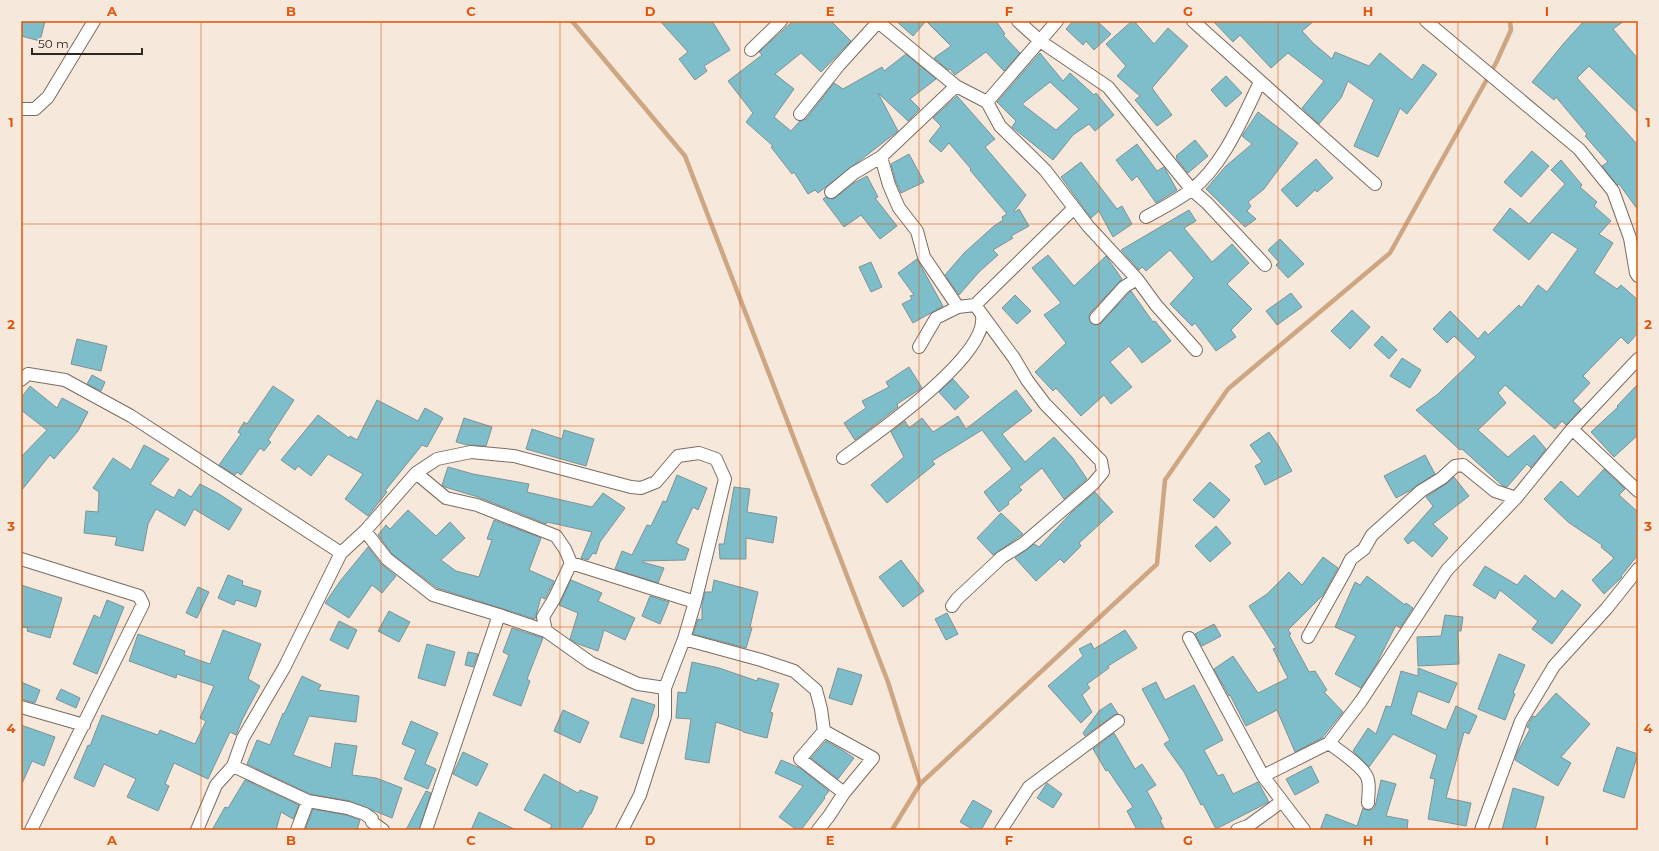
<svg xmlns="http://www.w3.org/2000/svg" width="1659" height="851" font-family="Montserrat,sans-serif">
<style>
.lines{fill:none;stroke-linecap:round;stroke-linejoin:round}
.stream{stroke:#cea682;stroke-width:4.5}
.building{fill:#7ebeca;stroke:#7e9296;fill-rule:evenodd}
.minor-casing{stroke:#7a6d62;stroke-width:14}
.minor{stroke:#fff;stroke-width:12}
.grid{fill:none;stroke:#df560d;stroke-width:1;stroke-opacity:0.55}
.neatline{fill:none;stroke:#df560d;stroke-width:1.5}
.grid-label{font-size:13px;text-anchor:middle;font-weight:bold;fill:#df560d}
</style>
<rect width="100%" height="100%" fill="#f6e8db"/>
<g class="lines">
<path class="stream" d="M572 21 685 156 888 682 920 784
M892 830 920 784 1157 564 1165 480 1228 389 1390 253 1496 63 1511 30 1510 21"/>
</g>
<path class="building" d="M21 21H45L40 41 21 36Z
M660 21H712L730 50 704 66 707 71 695 80 679 59 688 52Z
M793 21H831L851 41 821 72 801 53 775 74 794 89 774 117 791 131 800 121 806 119 834 83 843 89 882 67 884 71 906 54 936 79 910 99 920 109 908 121 878 93 898 131 818 193 815 190 808 194 794 172 792 174 771 147 773 146 746 122 753 113 728 81 762 55 759 52Z
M896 21H996L1005 34 1003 35 1020 53 1004 71 986 52 955 75 950 69 948 70 934 58 951 46 926 21 913 36Z
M1073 21H1097L1111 34 1094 50 1086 41 1083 45 1066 29Z
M1132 21H1134L1154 44 1168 28 1188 46 1152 88 1172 115 1157 126 1135 100 1140 96 1117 76 1126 66 1106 44Z
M1213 21H1314L1302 31 1313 43 1332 59 1335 52 1369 66 1380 53 1412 80 1423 64 1437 74 1407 114 1400 108 1378 157 1354 146 1374 100 1348 81 1341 98 1319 124 1302 108 1324 81 1288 53 1271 68 1240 35 1233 42Z
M1584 21H1624L1613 29 1638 59V113L1589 66 1577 78 1638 145V210L1619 184 1617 185 1602 166 1608 162 1585 136 1587 134 1556 97 1554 100 1532 82 1564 43Z
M1040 53 1063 81 1070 73 1094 95 1096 93 1114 115 1095 131 1089 124 1073 135 1053 160 1012 127 1016 121 997 102ZM1050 82 1079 109 1056 130 1022 104Z
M1226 76 1242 93 1226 107 1211 90Z
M957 96 995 139 985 147 1026 195 1014 211 1015 212 1019 209 1029 226 1011 236 1013 238 993 250 998 255 979 272 959 295 945 275 964 253 994 226 1003 220 1002 217 1007 214 970 170 971 169 949 143 941 152 929 141 941 126 933 118Z
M1258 112 1298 143 1264 189 1248 202 1251 206 1247 211 1256 219 1245 227 1206 189 1226 166 1252 144 1242 136Z
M1195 140 1208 156 1188 173 1176 158 1178 157 1176 156Z
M1137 144 1157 171 1164 167 1177 190 1156 203 1137 176 1132 181 1116 160Z
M1532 151 1549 166 1521 197 1504 182Z
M909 154 924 182 901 193 896 182 891 164Z
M1316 159 1333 178 1317 192 1315 190 1297 207 1281 190Z
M1561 160 1582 185 1580 187 1597 202 1594 206 1611 221 1599 234 1613 243 1594 273 1617 289 1621 285 1638 300V333L1628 344 1621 337 1583 376 1590 383 1573 401 1581 409 1566 425 1562 421 1555 429 1505 385 1498 393 1506 403 1478 430 1508 457 1534 435 1546 449 1531 468 1527 464 1507 487 1503 486 1462 449 1460 450 1416 410 1438 394 1476 357 1454 336 1447 343 1433 329 1450 311 1478 339 1485 331 1488 335 1519 305 1521 308 1538 285 1547 292 1578 249 1552 232 1529 260 1493 230 1510 208 1529 224 1565 184 1551 170Z
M1081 162 1117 209 1122 206 1132 224 1113 237 1099 211 1091 218 1061 177Z
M867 176 878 197 875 198 897 226 880 239 861 215 844 227 823 199 826 197 832 199 835 198 854 183Z
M1189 210 1196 221 1184 228 1212 262 1232 244 1249 263 1227 284 1252 309 1231 330 1236 337 1216 351 1195 323 1192 326 1170 304 1194 278 1170 250 1146 271 1142 267 1139 270 1121 250Z
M1280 239 1304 264 1288 278 1276 265 1279 262 1268 250Z
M1048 255 1074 286 1106 256 1122 279 1090 313 1089 317 1091 323 1095 325 1101 323 1131 291 1153 322 1155 321 1171 341 1142 363 1129 346 1110 362 1132 387 1111 404 1104 395 1081 416 1056 388 1053 391 1035 372 1066 343 1044 315 1061 303 1032 268Z
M917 259 943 306 913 323 902 304 912 299 910 296 914 295 898 273Z
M871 262 882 287 871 292 859 267Z
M1291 293 1302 307 1277 325 1266 311Z
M1015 295 1031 311 1017 324 1002 308Z
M1352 310 1370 327 1350 349 1331 331Z
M1382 336 1397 350 1389 359 1374 345Z
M77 339 107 346 101 371 71 364Z
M1402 358 1421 370 1410 388 1390 376Z
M909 367 922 388 897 404 898 407 855 440 844 423 866 408 862 401 889 387 886 382Z
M92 375 105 382 101 391 87 384Z
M953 379 969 397 955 410 939 392Z
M1638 384V435L1614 457 1591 432 1618 407 1617 406Z
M30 386 57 408 62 398 88 412 78 431 54 459 50 455 21 491V457L47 430 21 410V398Z
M273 386 294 400 268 440 271 442 264 451 260 448 241 475 237 472 235 475 219 465 241 434 238 432 244 422 247 424Z
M1016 390 1032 411 1002 434 1025 462 1054 437 1072 457 1087 479 1064 499 1042 468 1019 487 1022 490 1008 502 1009 504 999 512 984 492 1012 469 982 430 932 461 935 464 887 503 871 485 904 457 891 432 905 421 909 428 922 418 933 432 958 416 966 429Z
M377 400 418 421 425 408 443 418 427 447 422 445 385 491 387 492 368 516 345 499 363 474 328 454 311 476 298 466 295 470 281 460 318 415 349 438 350 436 357 440Z
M464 418 492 427 486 446 467 445 456 442Z
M532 429 562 439 564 430 594 439 586 466 526 449Z
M1269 432 1278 445 1292 471 1265 485 1255 466 1262 462 1250 445Z
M144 445 169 459 150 484 174 498 179 489 191 497 200 484 219 494 242 509 229 530 194 509 185 526 156 509 148 524 143 551 115 545 117 537 84 533 86 511 98 512 99 492 93 488 113 458 131 470Z
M1425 455 1435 474 1411 490 1396 498 1384 476Z
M448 467 473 474 529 484 527 492 592 507 603 493 625 508 600 542 596 554 593 553 588 560 581 558 592 532 547 522 546 524 478 497 445 487 442 485Z
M1604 469 1625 489 1619 495 1638 512V555L1621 576 1622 577 1604 594 1592 580 1614 558 1601 547 1602 545 1568 522 1544 499 1561 481 1578 497Z
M677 475 707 488 698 510 693 507 676 543 689 549 685 560 642 561V562L664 568 658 583 615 569 622 551 632 555 647 525 651 526 663 501 666 502Z
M1454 477 1469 496 1433 524 1448 538 1432 557 1413 540 1408 544 1404 539 1433 506 1426 497 1446 484Z
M1210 482 1230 500 1214 518 1193 500Z
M734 487 750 489 747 512 777 517 773 543 746 538V559H720L719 544H724Z
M1095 492 1113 512 1079 543 1081 546 1064 563 1060 559 1036 581 1015 558 1034 544 1039 547 1072 512Z
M408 510 436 536 450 522 465 538 441 560 456 571 479 577 492 540 487 539 494 520 541 538 529 570 554 581 545 599 541 597 535 619 437 588 392 554 378 535 386 525 390 529Z
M1001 513 1023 534 993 555 977 538Z
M1216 526 1231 543 1210 562 1195 546Z
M368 547 381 564 396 576 382 593 372 585 349 618 325 603 341 580Z
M1323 557 1338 568 1323 595 1288 630 1291 634 1289 635 1309 672 1315 671 1327 690 1324 692 1343 712 1322 738 1295 752 1277 710 1246 726 1230 695 1229 696 1214 669 1233 656 1258 693 1288 678 1273 649 1276 648 1249 606 1267 594 1289 572 1302 585Z
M901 560 924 591 903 607 879 577Z
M1485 566 1517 585 1525 575 1555 599 1562 590 1581 605 1552 644 1532 629 1538 621 1500 590 1495 599 1473 585Z
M228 575 243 581 242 585 261 591 256 607 236 600 234 605 218 598Z
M1367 576 1405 605 1406 603 1413 608 1400 628 1396 625 1377 663 1361 688 1335 674 1356 636 1335 627 1355 582 1360 585Z
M571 580 602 593 598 601 635 618 625 640 604 630 598 651 578 644 570 639 578 613 559 605Z
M714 580 758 592 750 627 752 628 746 648 693 634 698 619 702 620V605L705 592H712Z
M21 585 62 598 50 638 27 631 28 628 21 627Z
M198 587 209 592 197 618 186 613Z
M650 596 669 602 660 624 642 616Z
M107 600 124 607 97 674 73 664 94 615 100 618Z
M389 611 410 622 399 642 378 631Z
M947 613 958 634 946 640 935 619Z
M1445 615 1463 617 1461 631H1458L1459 664 1418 666 1417 637 1441 636Z
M339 621 357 630 348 649 330 640Z
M1214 624 1221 636 1202 646 1195 634Z
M512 628 543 638 527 679 530 681 521 706 493 695 509 655 503 652Z
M223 630 261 644 248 679 260 686 243 718 236 735 230 732 208 779 174 763 165 784 169 786 158 811 127 797 136 779 104 764 94 787 74 778 88 745 90 746 102 715 158 735 160 730 195 744 206 721 200 718 214 686 177 674 176 678 129 661 138 634 185 651 184 655 210 664Z
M1125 630 1137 648 1108 666 1109 668 1087 684 1090 688 1082 695 1092 712 1081 723 1048 686 1083 656 1079 649 1091 643 1094 649Z
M427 644 455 652 445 686 418 678Z
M468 652 478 654 473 667 465 665Z
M1499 654 1525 665 1513 693 1515 694 1505 720 1478 709Z
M692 662 719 668 757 681 758 678 779 684 770 712 773 713 767 738 743 732V731L716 722 709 763 685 759 691 719 676 718 678 692 686 693Z
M838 668 862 675 852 705 829 698Z
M1418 668 1457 683 1449 703 1418 691 1411 714 1446 730 1456 706 1477 716 1469 734 1464 732 1446 798 1471 803 1466 826 1428 819 1435 779 1430 778 1437 755 1393 734 1369 767 1353 751 1368 728 1376 734 1386 706 1391 707 1401 671 1418 676Z
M302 676 321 685 318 690 359 696 356 722 309 716 293 755 331 768 335 743 357 746 352 775 376 778 402 788 392 818 350 801 310 794 247 764 257 740 270 745 283 713 284 714Z
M21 682 40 690 35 703 21 699Z
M1156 682 1165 700 1194 685 1223 740 1204 750 1218 776 1223 774 1233 794 1258 782 1269 802 1216 829 1203 804 1201 805 1184 772 1164 744 1170 740 1142 689Z
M61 689 80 698 76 708 56 699Z
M1556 693 1590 724 1561 757 1571 763 1558 786 1515 760 1518 751 1530 729 1527 727 1533 716 1535 717Z
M632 698 655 705 643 744 620 737Z
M1111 703 1118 714 1114 715 1085 736 1083 733 1099 711Z
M563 710 589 722 580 743 554 731Z
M411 721 438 733 425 764 436 769 428 789 404 779 416 750 402 744Z
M21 725 55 737 44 766 32 761 21 786Z
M1114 733 1135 769 1142 764 1156 785 1147 791 1162 819 1160 820 1165 830H1137L1127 811 1133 807 1108 770 1106 771 1093 749Z
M826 741 842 750 854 758 838 779 811 758Z
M1617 747 1638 754 1624 798 1603 791Z
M463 752 488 764 477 786 453 774Z
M781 760 800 768 829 791 824 797 825 798 801 830H797L779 817 803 786 775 773Z
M1311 766 1319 782 1295 795 1286 779Z
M544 774 578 793 580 790 598 797 591 814H590L581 830H549L552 825 524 810Z
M245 780 299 805 293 819 281 812 276 830H212L225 807 228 808Z
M1381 780 1396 784 1386 816 1408 820 1407 830H1320L1326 814 1357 826 1363 808 1368 810H1372L1375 807Z
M1047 783 1062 794 1053 808 1037 798Z
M1513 788 1544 797 1535 830H1502Z
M426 791 431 793 419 830H406Z
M973 800 992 811 981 830H974L960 822Z
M313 809 346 815 360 820 357 830H305Z
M479 812 516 830H471Z"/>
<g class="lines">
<defs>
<path id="minor" d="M877 21 956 86 987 102 1000 126 1045 170 1088 226 1137 279 1124 287 1096 318
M1018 21 1040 41 1108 87 1192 190 1207 203 1265 265
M1193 21 1375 184
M1426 21 1579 149 1613 191 1630 238 1636 273 1638 276
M751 50 781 21
M956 86 881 157 889 185 899 208 917 231 924 257 958 307
M987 102 1057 21
M21 109H35L48 97 94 21
M800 114 839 65 878 22
M831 192 854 173 881 157
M1146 217C1161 209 1178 200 1191 190 1223 166 1243 117 1260 82
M1137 279 1156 305 1196 350
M919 347 936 318 958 307 975 305 1074 208
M21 380 28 374 65 380 131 416 341 553
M1572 429 1638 491
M843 458C874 435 988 357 982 316
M365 531 387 559 433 595 499 615 546 631 543 617 554 599 571 563 565 549 556 536 477 505 446 498 416 473
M21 559 139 596 143 604 31 830
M571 563 695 602
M952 606 957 599 1002 557 1023 544 1093 484 1103 472 1101 461 1045 404 1027 380 1014 358 975 305
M546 631 591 663 638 684 665 688
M1308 637 1344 573 1351 559 1364 549 1372 535 1421 491 1442 478 1455 466 1463 465 1495 491 1516 498
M1189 638 1263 776 1304 830
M684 639 761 660 794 671 816 690 821 709 824 731 800 759 844 793
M21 707 84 725
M1329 743C1339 751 1366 768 1368 780 1370 787 1368 795 1368 803
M233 766 308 801 348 808 365 814 372 819V822L383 830
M1263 776 1329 743 1361 701 1447 570 1516 498 1572 429 1638 359
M197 830 216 785 233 766 243 738 284 668 341 553 365 531 416 473 437 459 471 452 514 456 631 487 641 488 656 482 678 456 699 453 716 459 725 479 695 602 684 639 665 688V717L640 795 622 830
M297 830 308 801
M426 830 499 615
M818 830 829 816 844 793 873 758 824 731
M1001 830 1029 787 1118 721
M1237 830 1248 826 1281 802
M1481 830 1521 721 1554 666 1607 608 1638 569"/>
</defs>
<use href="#minor" class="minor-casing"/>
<use href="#minor" class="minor"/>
</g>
<path class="grid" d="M201 21V830M381 21V830M560 21V830M740 21V830M919 21V830M1099 21V830M1278 21V830M1458 21V830M21 224H1638M21 426H1638M21 627H1638"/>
<rect width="1659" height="851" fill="none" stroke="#f6e8db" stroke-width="44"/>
<path d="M32 48v6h110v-6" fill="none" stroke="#2c2722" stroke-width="2"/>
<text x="38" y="48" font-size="12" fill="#2c2722" stroke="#f6e8db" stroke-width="3" paint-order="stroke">50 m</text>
<rect x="22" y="22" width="1615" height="807" class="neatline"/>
<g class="grid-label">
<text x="112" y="16">A</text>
<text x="291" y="16">B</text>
<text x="471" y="16">C</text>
<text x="650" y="16">D</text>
<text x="830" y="16">E</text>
<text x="1009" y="16">F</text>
<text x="1188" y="16">G</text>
<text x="1368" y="16">H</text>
<text x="1547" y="16">I</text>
<text x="11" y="127">1</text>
<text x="1648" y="127">1</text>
<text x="11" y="329">2</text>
<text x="1648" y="329">2</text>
<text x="11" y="531">3</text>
<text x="1648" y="531">3</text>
<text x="11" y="733">4</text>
<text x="1648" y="733">4</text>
<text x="112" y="845">A</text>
<text x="291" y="845">B</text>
<text x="471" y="845">C</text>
<text x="650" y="845">D</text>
<text x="830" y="845">E</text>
<text x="1009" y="845">F</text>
<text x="1188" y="845">G</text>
<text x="1368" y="845">H</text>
<text x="1547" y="845">I</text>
</g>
</svg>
